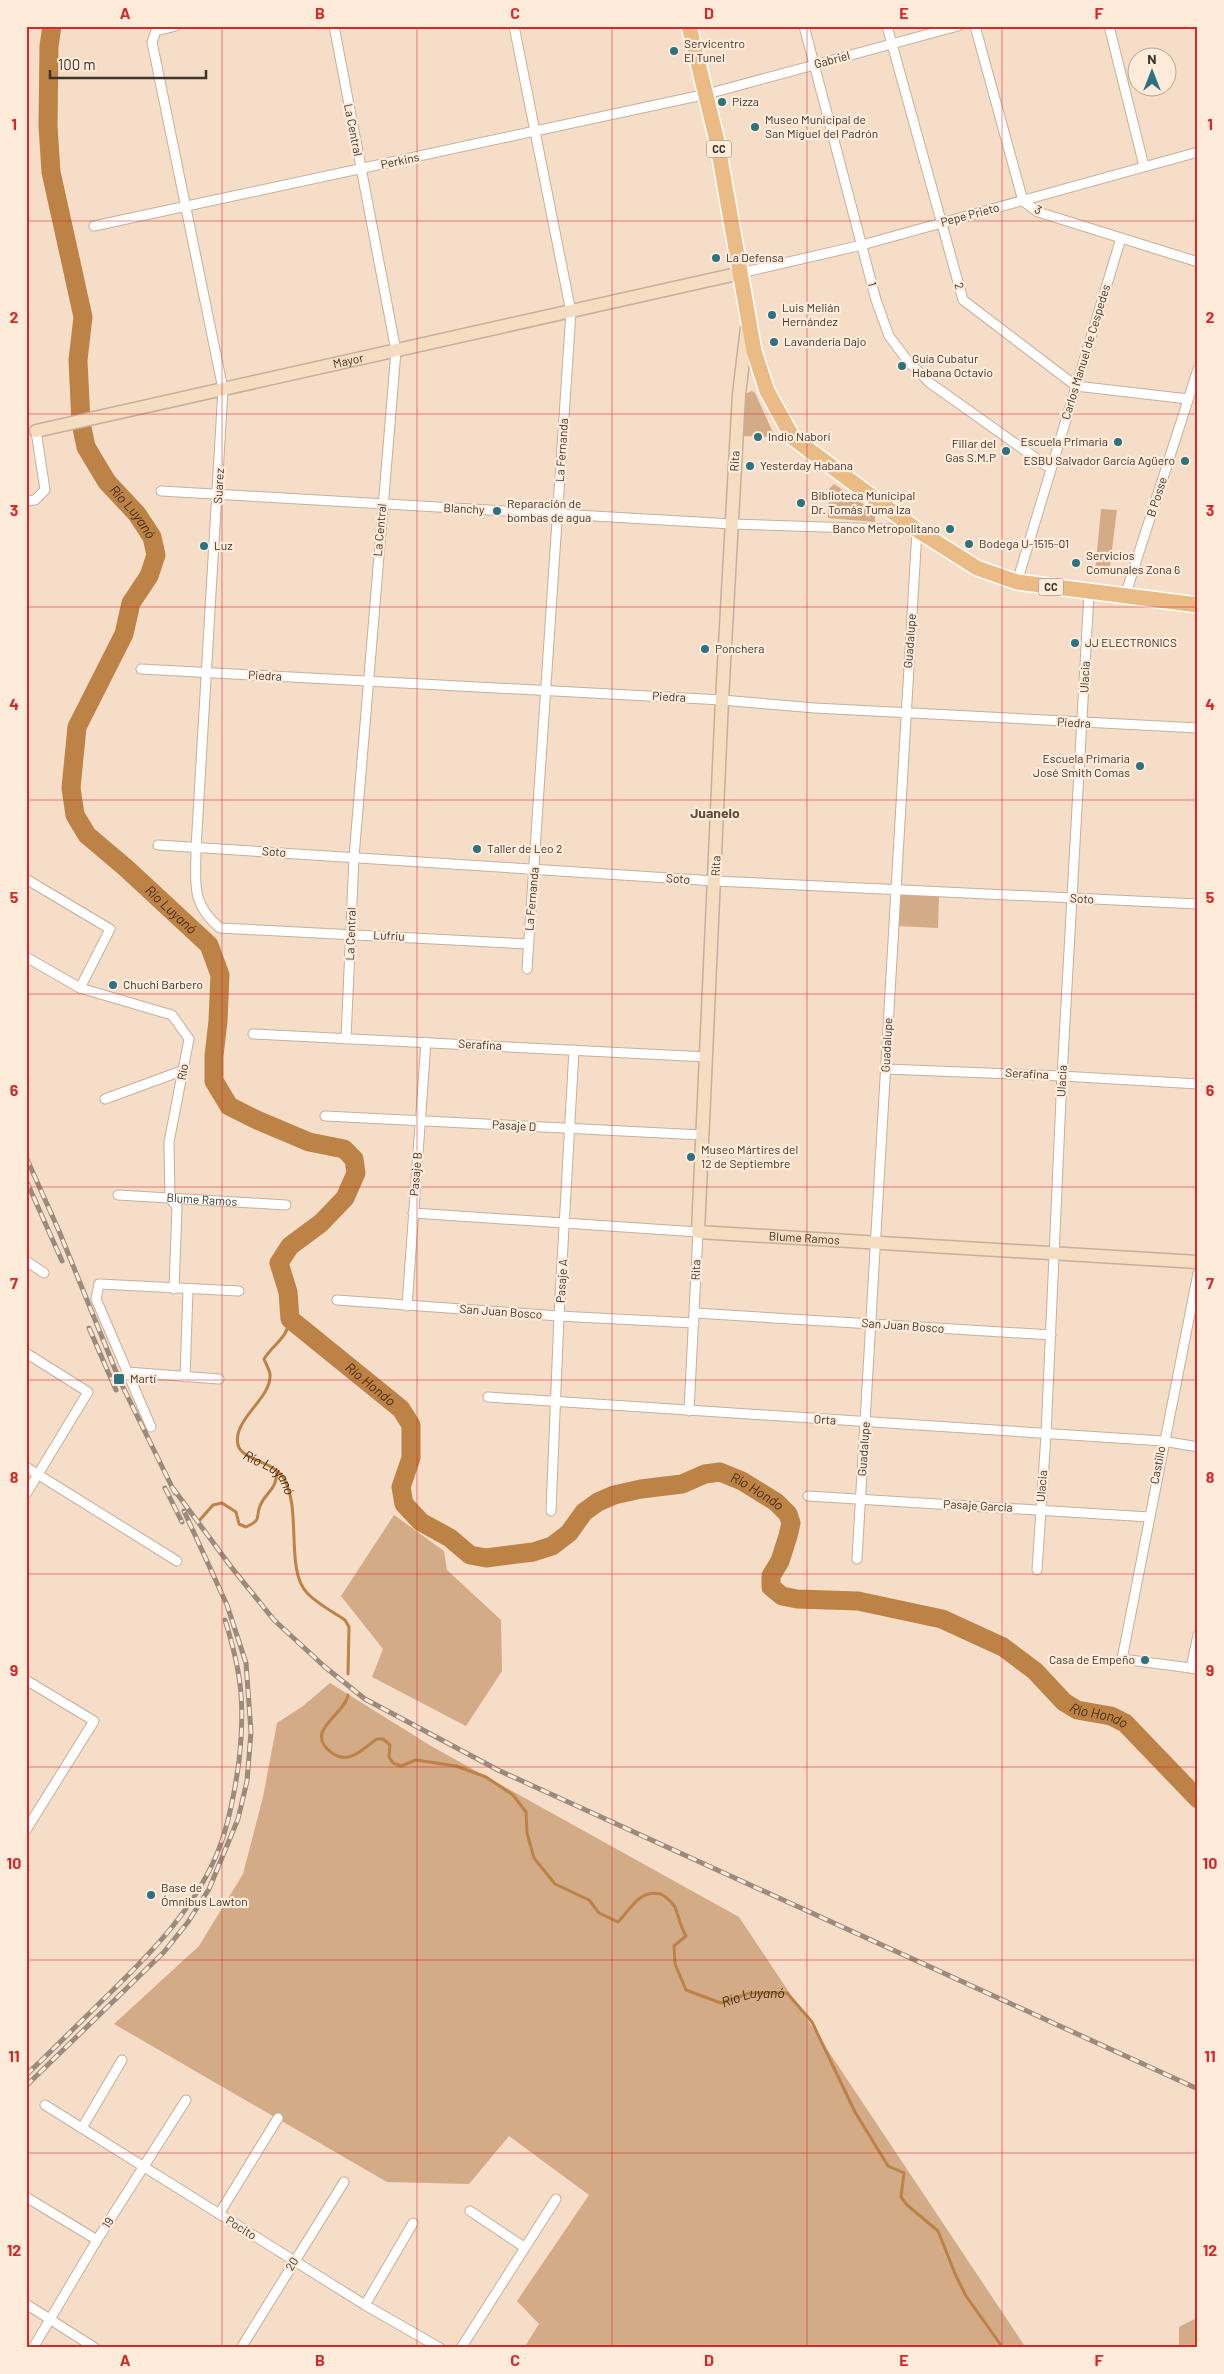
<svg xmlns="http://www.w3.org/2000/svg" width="1224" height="2374" font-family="Barlow,sans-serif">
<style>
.green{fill:#d3ab86}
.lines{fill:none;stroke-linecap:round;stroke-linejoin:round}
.stream{stroke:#bd8246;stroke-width:3}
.river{stroke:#bd8246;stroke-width:19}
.street-casing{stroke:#c6b09b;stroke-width:11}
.secondary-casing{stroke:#c6b09b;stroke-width:15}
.primary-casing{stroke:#fff;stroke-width:18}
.street{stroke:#fff;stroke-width:9}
.secondary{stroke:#f5ddc2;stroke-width:12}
.primary{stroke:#ebbb86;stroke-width:15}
.rail-casing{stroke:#9c8b7c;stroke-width:5}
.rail{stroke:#feebda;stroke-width:3;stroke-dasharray:9;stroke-linecap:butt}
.grid{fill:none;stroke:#d62828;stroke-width:1;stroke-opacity:0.55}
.poi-dot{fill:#2d7281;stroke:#feebda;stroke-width:2}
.labels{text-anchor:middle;stroke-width:4.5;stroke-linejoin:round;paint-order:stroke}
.shield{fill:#feebda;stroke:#776b60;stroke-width:1}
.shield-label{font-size:11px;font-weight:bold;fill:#3d342c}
.poi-label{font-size:12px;fill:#3d342c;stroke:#feebda;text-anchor:start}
.street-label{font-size:12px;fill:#3d342c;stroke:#feebda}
.water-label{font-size:14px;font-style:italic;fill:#462d13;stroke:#feebda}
.neighbourhood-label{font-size:14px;font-weight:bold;fill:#604c3a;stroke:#feebda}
.neatline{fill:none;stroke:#d62828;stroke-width:2}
.grid-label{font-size:16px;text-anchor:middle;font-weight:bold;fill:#d62828}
</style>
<rect width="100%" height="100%" fill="#f5ddc8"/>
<path class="green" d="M752 391 755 393 775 437 740 436 742 395Z
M834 484 875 512V522L828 518 829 489Z
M1101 509 1117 510 1109 573 1095 572Z
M899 894 939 896 938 928 897 926Z
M394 1515 444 1551 447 1570 501 1620 502 1671 466 1726 372 1677 383 1649 341 1596Z
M330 1683 431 1746 739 1917 1026 2348H524L539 2324 517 2301 589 2195 509 2136 469 2184 387 2182 114 2024 199 1946 243 1874 263 1797 277 1723 303 1706Z
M1198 2317V2348H1179V2327Z"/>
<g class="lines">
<g class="stream">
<path id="s1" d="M290 1319C287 1339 274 1343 264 1359 266 1364 269 1369 270 1374 272 1399 232 1419 238 1445 242 1460 272 1461 283 1477 303 1509 284 1571 308 1594 318 1604 333 1612 345 1620L349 1627 348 1674"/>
<path d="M198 1522 213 1505 222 1503 236 1512 239 1524 246 1527C263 1519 255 1518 260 1506 266 1491 276 1492 277 1471"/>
<path id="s2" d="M348 1695C345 1715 302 1731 332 1753 350 1766 364 1747 377 1739H383L390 1745 389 1757 393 1763 401 1766 416 1760 456 1766 486 1777 513 1795 526 1812 527 1833 534 1858 555 1884 589 1900 599 1913 618 1922C631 1909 639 1889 661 1894 665 1896 672 1902 675 1907 679 1917 680 1926 686 1936L674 1946 675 1964 686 1990 721 2003 750 1993H787L812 2022 855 2112 888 2166 904 2173 901 2197 907 2205 938 2231 956 2276 966 2296 1003 2348"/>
</g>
<path class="river" id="s3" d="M52 26 49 46 48 126 51 172 83 317 78 360 81 423 86 447 107 482 137 514 152 537 156 555 149 576 131 603 124 634 77 727 71 788 75 815 87 835 126 868 209 945 220 975 218 1021 214 1056V1081L229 1106 257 1120 309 1142 344 1149 354 1159 356 1173 345 1198 321 1223 290 1246 279 1263 288 1292 290 1319 401 1409 411 1425V1458L401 1487 404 1504 421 1522 450 1538 470 1555 486 1558 533 1552 552 1546 569 1533 584 1512 598 1502 614 1495 641 1489 682 1484 705 1474 720 1472 742 1481 776 1502 788 1514 791 1523 788 1536 780 1561 771 1576V1587L782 1596 797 1599 858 1601 942 1619 1003 1647 1035 1671 1064 1702 1077 1710 1111 1716 1125 1723 1198 1799"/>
<defs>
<g id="street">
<path d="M176 26 156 31 152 42 223 389 196 848C196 883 190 903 220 928L528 944"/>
<path d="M334 26 396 351 354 857 346 1039"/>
<path d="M514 26 571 312 527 969"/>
<path d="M804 26 876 300 889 336 907 360 930 383 1051 469"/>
<path d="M887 26 963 300 1076 386 1188 399"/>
<path d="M975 26 1023 201 1038 212 1198 262"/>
<path d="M1109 26 1144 166"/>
<path d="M94 226 707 94 958 26"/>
<path d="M741 273 862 245 1198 152"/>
<path d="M161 491 732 524 917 530 857 1559"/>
<path d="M26 501 35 500 45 490 36 431"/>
<path d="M1017 582 1121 238"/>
<path d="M1125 596 1198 369"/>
<path d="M141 669 722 700 815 708 1198 728"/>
<path d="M158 845 715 881 1198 904"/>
<path d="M26 879 110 929 80 988"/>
<path d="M26 957 80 988 172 1015 189 1039 169 1142 170 1198 177 1207 174 1289"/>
<path d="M253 1034 707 1057"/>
<path d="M886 1069 1062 1076 1198 1084"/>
<path d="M105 1099 184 1070"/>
<path d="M325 1116 702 1135"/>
<path id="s4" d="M118 1195 286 1205"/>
<path d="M413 1213 698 1232 689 1411"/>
<path d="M26 1261 44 1273"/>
<path d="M1198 1273 1122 1659 1198 1669"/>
<path d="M337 1300 559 1316 694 1323"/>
<path d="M407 1306 426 1042"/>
<path d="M695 1313 1051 1335"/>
<path d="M26 1353 88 1392 26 1494"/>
<path d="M127 1372 219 1379"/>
<path d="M185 1377 188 1290"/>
<path d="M488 1397 1163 1441 1198 1447"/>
<path d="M151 1427 96 1299 99 1284 239 1291"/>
<path d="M26 1467 177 1561"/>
<path d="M808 1496 1149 1517"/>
<path d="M551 1511 559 1316 574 1050"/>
<path d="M1037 1570 1046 1435 1062 1076 1089 593"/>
<path d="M1191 1668 1198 1635"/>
<path d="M26 1680 94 1721 26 1830"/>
<path d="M45 2105 365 2305 440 2348"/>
<path d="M82 2128 122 2060"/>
<path d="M26 2197 97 2240"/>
<path d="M470 2211 524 2247"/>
<path d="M219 2214 278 2118"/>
<path d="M26 2304 95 2348"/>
<path d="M365 2305 413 2223"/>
<path d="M33 2348 97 2240 186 2100"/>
<path d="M241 2348 344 2182"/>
<path d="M461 2348 556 2199"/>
</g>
<g id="secondary">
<path id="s5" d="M747 328 739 394 722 700 698 1232 1198 1262"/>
<path id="s6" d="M36 431 741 273"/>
</g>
<path id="primary" d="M689 26 717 141 754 351 767 391 793 438 917 530 977 568 1017 582 1198 605"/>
</defs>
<use href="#street" class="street-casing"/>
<use href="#secondary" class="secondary-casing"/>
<use href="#primary" class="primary-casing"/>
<use href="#street" class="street"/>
<use href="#secondary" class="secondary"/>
<use href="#primary" class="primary"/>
<defs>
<path id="rail" d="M26 1157 59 1231 119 1379 175 1493
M26 1180 62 1261
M89 1328 116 1390
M172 1487 232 1568 274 1620 325 1667 365 1699 498 1770 1198 2089
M165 1488 182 1522
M26 2075C55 2048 82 2020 110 1993 154 1950 198 1905 220 1846 230 1819 235 1790 239 1761 245 1705 242 1674 225 1620
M26 2086 164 1952 188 1922 209 1889 238 1819 247 1781 251 1732 246 1663 227 1605 184 1511"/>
</defs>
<use href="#rail" class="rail-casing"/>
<use href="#rail" class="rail"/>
</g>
<path class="grid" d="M222 26V2348M417 26V2348M612 26V2348M807 26V2348M1002 26V2348M26 221H1198M26 414H1198M26 607H1198M26 800H1198M26 994H1198M26 1187H1198M26 1380H1198M26 1574H1198M26 1767H1198M26 1960H1198M26 2153H1198"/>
<g class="poi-dot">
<circle cx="674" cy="51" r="5"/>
<circle cx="722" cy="102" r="5"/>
<circle cx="755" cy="127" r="5"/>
<circle cx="716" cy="258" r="5"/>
<circle cx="772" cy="315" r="5"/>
<circle cx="774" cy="342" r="5"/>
<circle cx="902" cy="366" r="5"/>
<circle cx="758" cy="437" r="5"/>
<circle cx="1118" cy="442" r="5"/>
<circle cx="1006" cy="451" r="5"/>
<circle cx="1185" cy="461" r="5"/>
<circle cx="750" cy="466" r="5"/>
<circle cx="801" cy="503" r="5"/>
<circle cx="497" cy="511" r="5"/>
<circle cx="950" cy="529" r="5"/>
<circle cx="969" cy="544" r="5"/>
<circle cx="204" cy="546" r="5"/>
<circle cx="1076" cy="563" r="5"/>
<circle cx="1075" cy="643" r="5"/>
<circle cx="705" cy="649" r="5"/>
<circle cx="1140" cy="766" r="5"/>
<circle cx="477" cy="849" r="5"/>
<circle cx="113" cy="985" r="5"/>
<circle cx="691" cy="1157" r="5"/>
<rect x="113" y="1373" width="12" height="12" rx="2.5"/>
<circle cx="1145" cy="1660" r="5"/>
<circle cx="151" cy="1895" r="5"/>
</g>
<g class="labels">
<g class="shield">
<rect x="706.5" y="140.5" width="25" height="17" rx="4"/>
<rect x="1038.5" y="578.5" width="25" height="17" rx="4"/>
</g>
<g class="shield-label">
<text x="719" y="153">CC</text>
<text x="1051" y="591">CC</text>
</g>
<g class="poi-label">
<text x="684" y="48">Servicentro<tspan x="684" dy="14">El Tunel</tspan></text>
<text x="732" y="106">Pizza</text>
<text x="765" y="124">Museo Municipal de<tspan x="765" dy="14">San Miguel del Padrón</tspan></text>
<text x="726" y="262">La Defensa</text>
<text x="782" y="312">Luis Melián<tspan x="782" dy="14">Hernández</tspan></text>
<text x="784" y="346">Lavandería Dajo</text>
<text x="912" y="363">Guía Cubatur<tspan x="912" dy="14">Habana Octavio</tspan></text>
<text x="768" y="441">Indio Naborí</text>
<text x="1108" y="446" text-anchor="end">Escuela Primaria</text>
<text x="996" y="448" text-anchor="end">Filiar del<tspan x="996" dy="14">Gas S.M.P</tspan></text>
<text x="1175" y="465" text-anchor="end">ESBU Salvador García Agüero</text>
<text x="760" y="470">Yesterday Habana</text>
<text x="811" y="500">Biblioteca Municipal<tspan x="811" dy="14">Dr. Tomás Tuma Iza</tspan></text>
<text x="507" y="508">Reparación de<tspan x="507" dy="14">bombas de agua</tspan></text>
<text x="940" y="533" text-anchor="end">Banco Metropolitano</text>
<text x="979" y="548">Bodega U-1515-01</text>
<text x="214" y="550">Luz</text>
<text x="1086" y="560">Servicios<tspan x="1086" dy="14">Comunales Zona 6</tspan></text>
<text x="1085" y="647">JJ ELECTRONICS</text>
<text x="715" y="653">Ponchera</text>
<text x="1130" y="763" text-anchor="end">Escuela Primaria<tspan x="1130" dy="14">José Smith Comas</tspan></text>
<text x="487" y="853">Taller de Leo 2</text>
<text x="123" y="989">Chuchi Barbero</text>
<text x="701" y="1154">Museo Mártires del<tspan x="701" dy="14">12 de Septiembre</tspan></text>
<text x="130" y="1383">Martí</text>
<text x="1135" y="1664" text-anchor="end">Casa de Empeño</text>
<text x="161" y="1892">Base de<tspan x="161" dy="14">Ómnibus Lawton</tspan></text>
</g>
<g class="street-label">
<text transform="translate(832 60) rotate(-15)" y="4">Gabriel</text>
<text transform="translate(353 130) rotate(79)" y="4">La Central</text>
<text transform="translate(400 161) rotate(-12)" y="4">Perkins</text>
<text transform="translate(1038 210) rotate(28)" y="4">3</text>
<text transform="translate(970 215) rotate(-15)" y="4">Pepe Prieto</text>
<text transform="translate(872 284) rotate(76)" y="4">1</text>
<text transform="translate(959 286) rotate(74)" y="4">2</text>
<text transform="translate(1086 352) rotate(-73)" y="4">Carlos Manuel de Cespedes</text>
<text dy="4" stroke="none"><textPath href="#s6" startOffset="320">Mayor</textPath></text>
<text transform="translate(562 450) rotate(-86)" y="4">La Fernanda</text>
<text transform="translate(735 461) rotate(-87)" y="4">Rita</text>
<text transform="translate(219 486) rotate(-87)" y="4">Suarez</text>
<text transform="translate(1157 497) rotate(-72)" y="4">B Posse</text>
<text transform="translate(464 509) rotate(3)" y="4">Blanchy</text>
<text transform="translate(380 530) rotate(-85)" y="4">La Central</text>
<text transform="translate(910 641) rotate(-86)" y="4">Guadalupe</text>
<text transform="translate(265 676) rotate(3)" y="4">Piedra</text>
<text transform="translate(1085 677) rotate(-87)" y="4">Ulacia</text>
<text transform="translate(669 697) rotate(3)" y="4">Piedra</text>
<text transform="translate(1074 723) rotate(3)" y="4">Piedra</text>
<text transform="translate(274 852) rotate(4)" y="4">Soto</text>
<text transform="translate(716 866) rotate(-88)" y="4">Rita</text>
<text transform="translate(678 879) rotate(4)" y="4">Soto</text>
<text transform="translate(532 899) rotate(-85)" y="4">La Fernanda</text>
<text transform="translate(1082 899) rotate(3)" y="4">Soto</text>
<text transform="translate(351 934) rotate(-88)" y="4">La Central</text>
<text transform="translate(389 936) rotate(3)" y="4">Lufriu</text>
<text transform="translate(480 1045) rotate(3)" y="4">Serafina</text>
<text transform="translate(887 1045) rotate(-87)" y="4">Guadalupe</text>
<text transform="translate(183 1072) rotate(-80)" y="4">Río</text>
<text transform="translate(1027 1074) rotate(3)" y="4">Serafina</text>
<text transform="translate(1062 1081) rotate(-87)" y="4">Ulacia</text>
<text transform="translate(514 1126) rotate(3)" y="4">Pasaje D</text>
<text transform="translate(416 1174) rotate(-85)" y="4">Pasaje B</text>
<text dy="4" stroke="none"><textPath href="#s4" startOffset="84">Blume Ramos</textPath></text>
<text dy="4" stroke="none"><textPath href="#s5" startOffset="1012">Blume Ramos</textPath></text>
<text transform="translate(696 1270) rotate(-88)" y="4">Rita</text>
<text transform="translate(562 1281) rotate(-86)" y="4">Pasaje A</text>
<text transform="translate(501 1312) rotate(4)" y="4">San Juan Bosco</text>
<text transform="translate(903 1326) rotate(4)" y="4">San Juan Bosco</text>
<text transform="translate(825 1420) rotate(4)" y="4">Orta</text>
<text transform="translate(864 1449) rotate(-86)" y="4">Guadalupe</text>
<text transform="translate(1158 1465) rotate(-79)" y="4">Castillo</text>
<text transform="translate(1042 1486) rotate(-86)" y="4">Ulacia</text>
<text transform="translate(978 1506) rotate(3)" y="4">Pasaje García</text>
<text transform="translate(108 2223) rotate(-57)" y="4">19</text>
<text transform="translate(241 2228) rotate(32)" y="4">Pocito</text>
<text transform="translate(292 2264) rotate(-58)" y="4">20</text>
</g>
<g class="water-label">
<text dy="5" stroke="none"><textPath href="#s3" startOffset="506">Río Luyanó</textPath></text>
<text dy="5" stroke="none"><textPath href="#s3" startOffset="971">Río Luyanó</textPath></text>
<text dy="5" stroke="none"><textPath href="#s3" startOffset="1624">Río Hondo</textPath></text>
<text dy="5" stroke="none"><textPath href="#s1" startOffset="188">Río Luyanó</textPath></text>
<text dy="5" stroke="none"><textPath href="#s3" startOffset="2164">Río Hondo</textPath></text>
<text dy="5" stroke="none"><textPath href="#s3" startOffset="2644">Río Hondo</textPath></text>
<text dy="5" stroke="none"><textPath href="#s2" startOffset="700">Río Luyanó</textPath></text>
</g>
<g class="neighbourhood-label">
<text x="715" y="818">Juanelo</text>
</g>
</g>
<rect width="1224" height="2374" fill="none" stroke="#feebda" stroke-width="55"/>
<g transform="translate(1152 72)"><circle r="24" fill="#feebda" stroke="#b1a294"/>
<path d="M0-4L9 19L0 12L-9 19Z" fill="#2d7281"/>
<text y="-8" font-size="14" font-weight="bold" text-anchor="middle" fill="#3d342c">N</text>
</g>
<path d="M50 70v8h156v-8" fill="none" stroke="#3d342c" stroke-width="2.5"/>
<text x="58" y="70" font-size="15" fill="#3d342c" stroke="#feebda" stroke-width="4" paint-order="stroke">100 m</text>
<rect x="28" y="28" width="1168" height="2318" class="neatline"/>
<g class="grid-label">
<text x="125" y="19">A</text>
<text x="320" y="19">B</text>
<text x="515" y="19">C</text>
<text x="709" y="19">D</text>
<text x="904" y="19">E</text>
<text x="1099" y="19">F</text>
<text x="14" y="130">1</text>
<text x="1210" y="130">1</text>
<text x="14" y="323">2</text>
<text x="1210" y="323">2</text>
<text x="14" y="516">3</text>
<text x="1210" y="516">3</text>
<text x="14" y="710">4</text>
<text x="1210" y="710">4</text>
<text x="14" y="903">5</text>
<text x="1210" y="903">5</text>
<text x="14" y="1096">6</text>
<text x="1210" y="1096">6</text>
<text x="14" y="1289">7</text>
<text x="1210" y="1289">7</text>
<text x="14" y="1483">8</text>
<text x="1210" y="1483">8</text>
<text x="14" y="1676">9</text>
<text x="1210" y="1676">9</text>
<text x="14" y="1869">10</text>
<text x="1210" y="1869">10</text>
<text x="14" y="2062">11</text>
<text x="1210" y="2062">11</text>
<text x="14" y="2256">12</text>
<text x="1210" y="2256">12</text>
<text x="125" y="2366">A</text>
<text x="320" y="2366">B</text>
<text x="515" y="2366">C</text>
<text x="709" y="2366">D</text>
<text x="904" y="2366">E</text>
<text x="1099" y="2366">F</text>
</g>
</svg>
